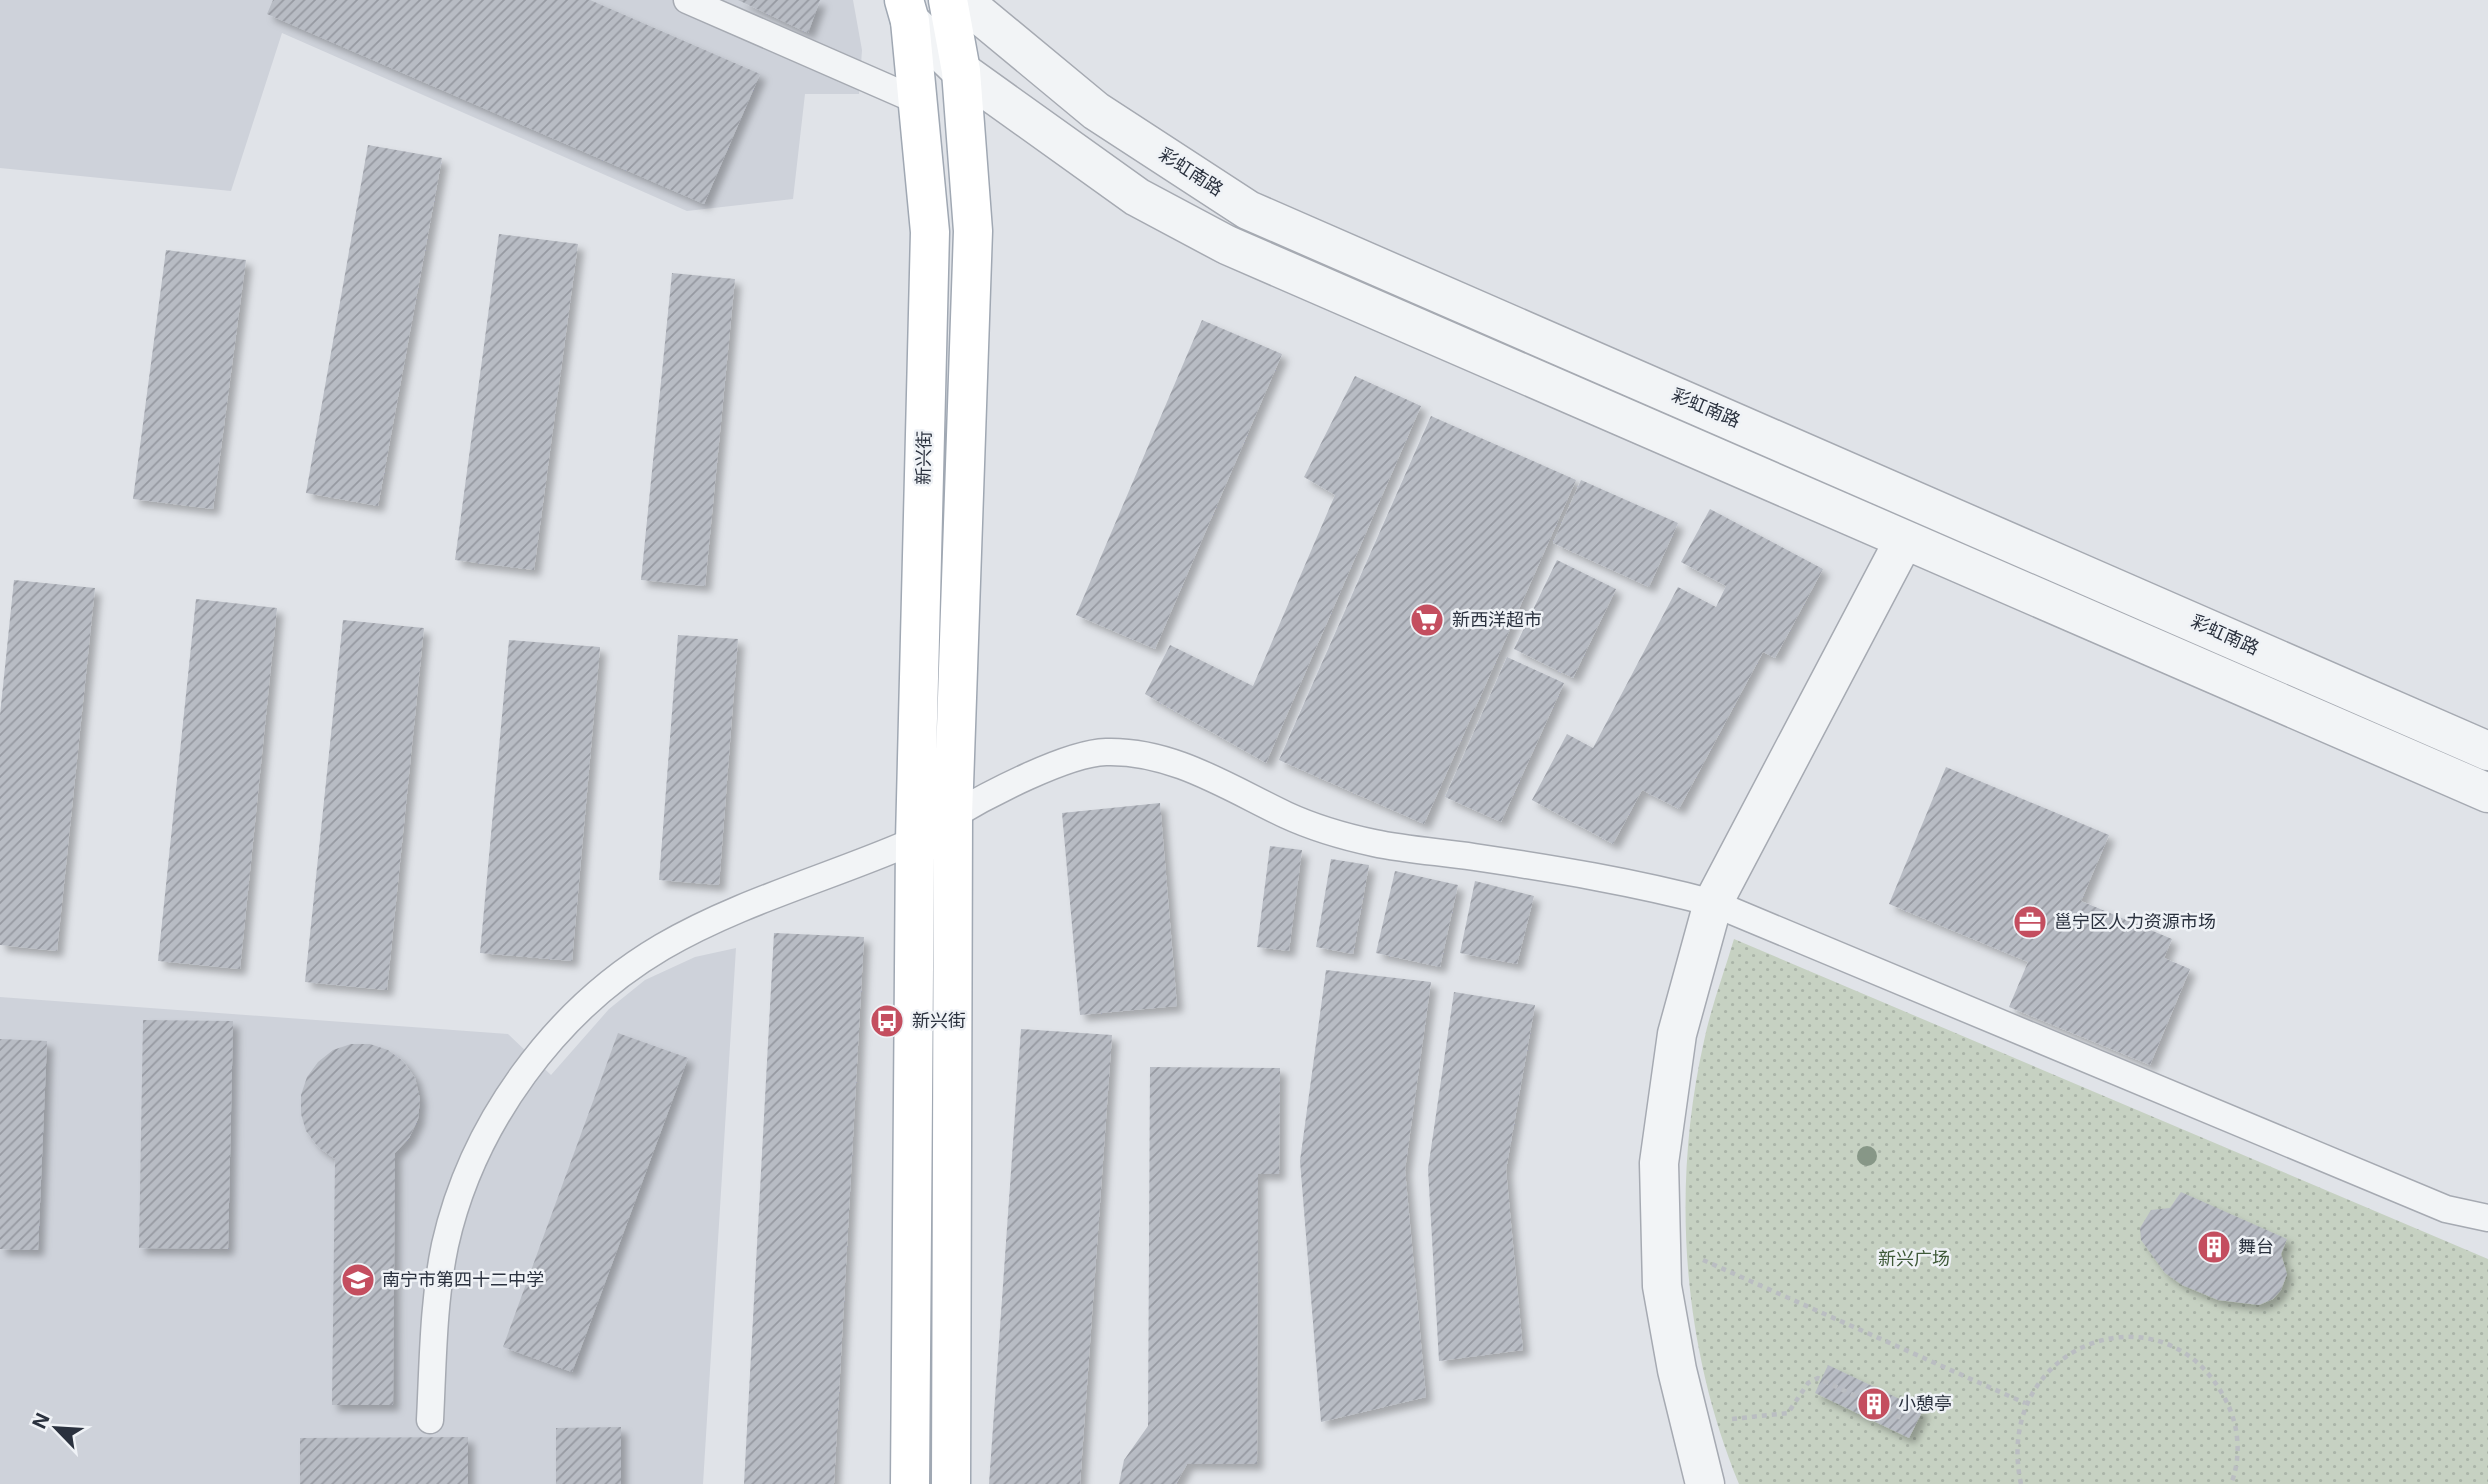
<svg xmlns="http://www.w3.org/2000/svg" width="2488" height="1484" font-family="Inter,'Noto Sans SC',sans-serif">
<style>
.built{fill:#ced2da}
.park{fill:url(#park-dots)}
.building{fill:url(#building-hatch);filter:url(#shadow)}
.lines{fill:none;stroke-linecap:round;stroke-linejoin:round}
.service-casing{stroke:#a6aab2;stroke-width:29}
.minor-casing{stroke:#a6aab2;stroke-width:41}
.tertiary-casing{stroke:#a6aab2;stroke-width:41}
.primary-casing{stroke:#a0a8b3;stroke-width:41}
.path{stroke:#babdc2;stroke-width:4.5;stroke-dasharray:5 5;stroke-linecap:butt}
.service{stroke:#f2f4f6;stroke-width:26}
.minor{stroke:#f2f4f6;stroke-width:38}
.tertiary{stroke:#f2f4f6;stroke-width:38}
.primary{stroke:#fff;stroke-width:38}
.tree{fill:#879787}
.labels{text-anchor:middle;stroke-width:5;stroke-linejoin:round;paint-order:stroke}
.street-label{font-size:18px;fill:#2a313e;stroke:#eff2f6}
.poi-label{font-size:18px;fill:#2a313e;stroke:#eff2f6;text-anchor:start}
.park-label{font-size:18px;fill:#3e5938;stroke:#eff2f6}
</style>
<defs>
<pattern id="park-dots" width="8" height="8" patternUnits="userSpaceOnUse" patternTransform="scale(1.75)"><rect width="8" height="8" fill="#c6d1c2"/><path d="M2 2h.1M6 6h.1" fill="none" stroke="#aab4a8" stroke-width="1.8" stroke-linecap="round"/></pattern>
<pattern id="building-hatch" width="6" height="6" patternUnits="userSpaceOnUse" patternTransform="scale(1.75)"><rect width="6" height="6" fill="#b8bcc4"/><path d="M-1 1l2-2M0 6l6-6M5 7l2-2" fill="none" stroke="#9699a1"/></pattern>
<filter id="shadow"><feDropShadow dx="6" dy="6" stdDeviation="3.5" flood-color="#0004"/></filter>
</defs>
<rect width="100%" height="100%" fill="#e0e3e8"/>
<path class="built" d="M0 0H853L862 50 859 94H805L793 199 687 211 282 33 231 191 0 168Z
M736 948 703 1484H0V997L508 1034 551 1075 609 1009 645 980 695 957Z"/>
<path class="park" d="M1734 939 2488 1259V1484H1739C1682 1345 1671 1188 1704 1041 1711 1007 1724 973 1734 939Z"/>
<path class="building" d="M273 0H590L760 74 704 204 267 14Z
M738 0H820L808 33Z
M368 145 442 158 378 506 306 493Z
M499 234 578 244 534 570 455 560Z
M166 250 246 260 213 509 133 499Z
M672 273 735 279 705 586 641 580Z
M1202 320 1282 354 1155 649 1076 615Z
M1355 376 1421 406 1266 763 1145 694 1170 645 1253 686 1335 495 1304 477Z
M1431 416 1576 480 1424 824 1279 760Z
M1581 480 1678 523 1649 587 1553 543Z
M1710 509 1823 569 1775 658 1763 652 1679 809 1642 790 1613 844 1532 800 1567 734 1593 748 1678 587 1716 607 1726 586 1681 562Z
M1557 560 1616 589 1573 678 1514 649Z
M14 580 95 588 57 951 0 945V715Z
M196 599 277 608 240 969 158 961Z
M343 620 424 628 387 990 305 982Z
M678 635 738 639 719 885 659 880Z
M509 640 600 647 572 961 480 953Z
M1507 657 1564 683 1501 822 1445 797Z
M1946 767 2109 835 2081 901 2172 939 2164 958 2190 969 2150 1065 2009 1007 2028 962 1889 904Z
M1160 803 1177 1006 1080 1015 1062 813Z
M1270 846 1302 850 1289 951 1257 947Z
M1331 859 1369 865 1353 954 1316 947Z
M1395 871 1458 885 1440 967 1376 953Z
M1475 881 1534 896 1517 964 1460 953Z
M774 933 864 937 834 1484H744Z
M1326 970 1431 982 1405 1170 1426 1397 1321 1422 1300 1161Z
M1454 992 1535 1005 1506 1170 1523 1350 1439 1361 1428 1169Z
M143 1020 233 1021 228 1249 139 1248Z
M1021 1029 1112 1035 1080 1484H989Z
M618 1033 688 1058 572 1372 503 1347Z
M0 1039 47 1041 38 1250 0 1249Z
M351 1044H370L388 1050 403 1061 415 1078 420 1099 418 1119 409 1138 395 1153 393 1405H332L335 1159 318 1147 306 1131 301 1114V1095L307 1077 318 1062 333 1050Z
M1150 1067 1280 1068 1279 1174H1258L1257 1464H1187L1176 1484H1119L1124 1460 1148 1426Z
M2181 1192 2287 1239 2281 1254 2287 1274 2281 1290 2273 1299 2259 1305 2218 1300 2182 1285 2165 1273 2141 1240 2140 1228 2151 1210 2170 1208Z
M1828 1365 1923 1410 1909 1438 1815 1393Z
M621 1427V1484H556V1428Z
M468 1437V1484H300V1438Z"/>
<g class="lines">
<defs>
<path id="service" d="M687 0 918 101
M430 1420C433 1361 433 1303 445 1245 472 1124 555 1010 662 947 739 902 828 878 909 843 925 836 937 824 952 816 987 795 1067 753 1106 752 1172 750 1229 788 1286 815 1312 827 1346 837 1374 843 1407 850 1441 852 1474 857 1555 869 1634 882 1713 903L2446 1209 2488 1218"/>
<path id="minor" d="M1705 1484 1677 1370 1662 1286 1659 1163 1677 1034 1713 903 1904 540"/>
<path id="tertiary" d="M962 0 1096 111 1248 210 2488 751
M910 21 961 71 1137 197 1227 245 2488 793"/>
<path id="primary" d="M904 0 910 21 930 232 915 840 910 1484
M948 0 961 71 973 231 953 815 951 1484"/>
</defs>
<use href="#service" class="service-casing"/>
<use href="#minor" class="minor-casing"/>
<use href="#tertiary" class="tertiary-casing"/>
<use href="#primary" class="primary-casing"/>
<path class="path" d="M1703 1260 2025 1403
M1732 1419 1788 1413 1808 1383 1818 1378 1901 1418
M2021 1484C1991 1345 2162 1281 2224 1397 2239 1423 2242 1456 2231 1484"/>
<use href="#service" class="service"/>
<use href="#minor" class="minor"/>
<use href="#tertiary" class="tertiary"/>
<use href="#primary" class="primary"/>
</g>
<circle class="tree" cx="1867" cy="1156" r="10"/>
<defs>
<symbol id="supermarket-disc" viewBox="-11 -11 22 22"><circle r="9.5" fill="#c44e5f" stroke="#eff2f6"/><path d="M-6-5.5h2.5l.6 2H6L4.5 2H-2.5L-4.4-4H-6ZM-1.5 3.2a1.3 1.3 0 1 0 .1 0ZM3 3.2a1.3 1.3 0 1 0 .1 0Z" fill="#fff"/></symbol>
<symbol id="office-disc" viewBox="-11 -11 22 22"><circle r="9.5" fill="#c44e5f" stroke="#eff2f6"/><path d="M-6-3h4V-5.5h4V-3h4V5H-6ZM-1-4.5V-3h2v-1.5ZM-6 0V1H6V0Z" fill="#fff"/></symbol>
<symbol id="bus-disc" viewBox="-11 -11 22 22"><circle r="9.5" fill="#c44e5f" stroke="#eff2f6"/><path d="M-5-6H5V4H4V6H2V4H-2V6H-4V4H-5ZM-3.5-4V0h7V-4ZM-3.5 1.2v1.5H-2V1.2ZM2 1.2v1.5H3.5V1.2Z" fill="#fff"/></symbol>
<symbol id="building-disc" viewBox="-11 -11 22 22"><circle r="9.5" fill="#c44e5f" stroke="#eff2f6"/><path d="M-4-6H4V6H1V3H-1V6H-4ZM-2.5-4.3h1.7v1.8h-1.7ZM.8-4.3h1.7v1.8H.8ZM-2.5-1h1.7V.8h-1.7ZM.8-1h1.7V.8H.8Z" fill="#fff"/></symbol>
<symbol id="school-disc" viewBox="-11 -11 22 22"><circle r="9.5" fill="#c44e5f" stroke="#eff2f6"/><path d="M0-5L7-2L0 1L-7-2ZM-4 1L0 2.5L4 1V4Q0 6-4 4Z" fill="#fff"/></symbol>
</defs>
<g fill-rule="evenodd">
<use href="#supermarket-disc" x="1408" y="601" width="38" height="38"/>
<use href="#office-disc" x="2011" y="903" width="38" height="38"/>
<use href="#bus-disc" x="868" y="1002" width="38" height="38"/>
<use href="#building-disc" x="2195" y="1228" width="38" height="38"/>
<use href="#school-disc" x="339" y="1261" width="38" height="38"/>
<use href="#building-disc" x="1855" y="1385" width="38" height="38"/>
</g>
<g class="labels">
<g class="street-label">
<text transform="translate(1191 172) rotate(33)" y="6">彩虹南路</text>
<text transform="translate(1706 408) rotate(23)" y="6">彩虹南路</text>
<text transform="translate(924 458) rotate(-89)" y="6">新兴街</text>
<text transform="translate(2225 635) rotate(24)" y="6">彩虹南路</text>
</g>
<g class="poi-label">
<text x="1452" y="626">新西洋超市</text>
<text x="2054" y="928">邕宁区人力资源市场</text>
<text x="912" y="1027">新兴街</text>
<text x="2238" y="1253">舞台</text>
<text x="382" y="1286">南宁市第四十二中学</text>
<text x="1898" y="1410">小憩亭</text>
</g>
<g class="park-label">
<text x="1914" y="1265">新兴广场</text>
</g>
</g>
<g transform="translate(56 1428) rotate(295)" stroke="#eff2f6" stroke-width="5" paint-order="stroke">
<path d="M0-5L12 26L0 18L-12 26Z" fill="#2a313e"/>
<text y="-10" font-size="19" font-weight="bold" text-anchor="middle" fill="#2a313e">N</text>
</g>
</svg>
